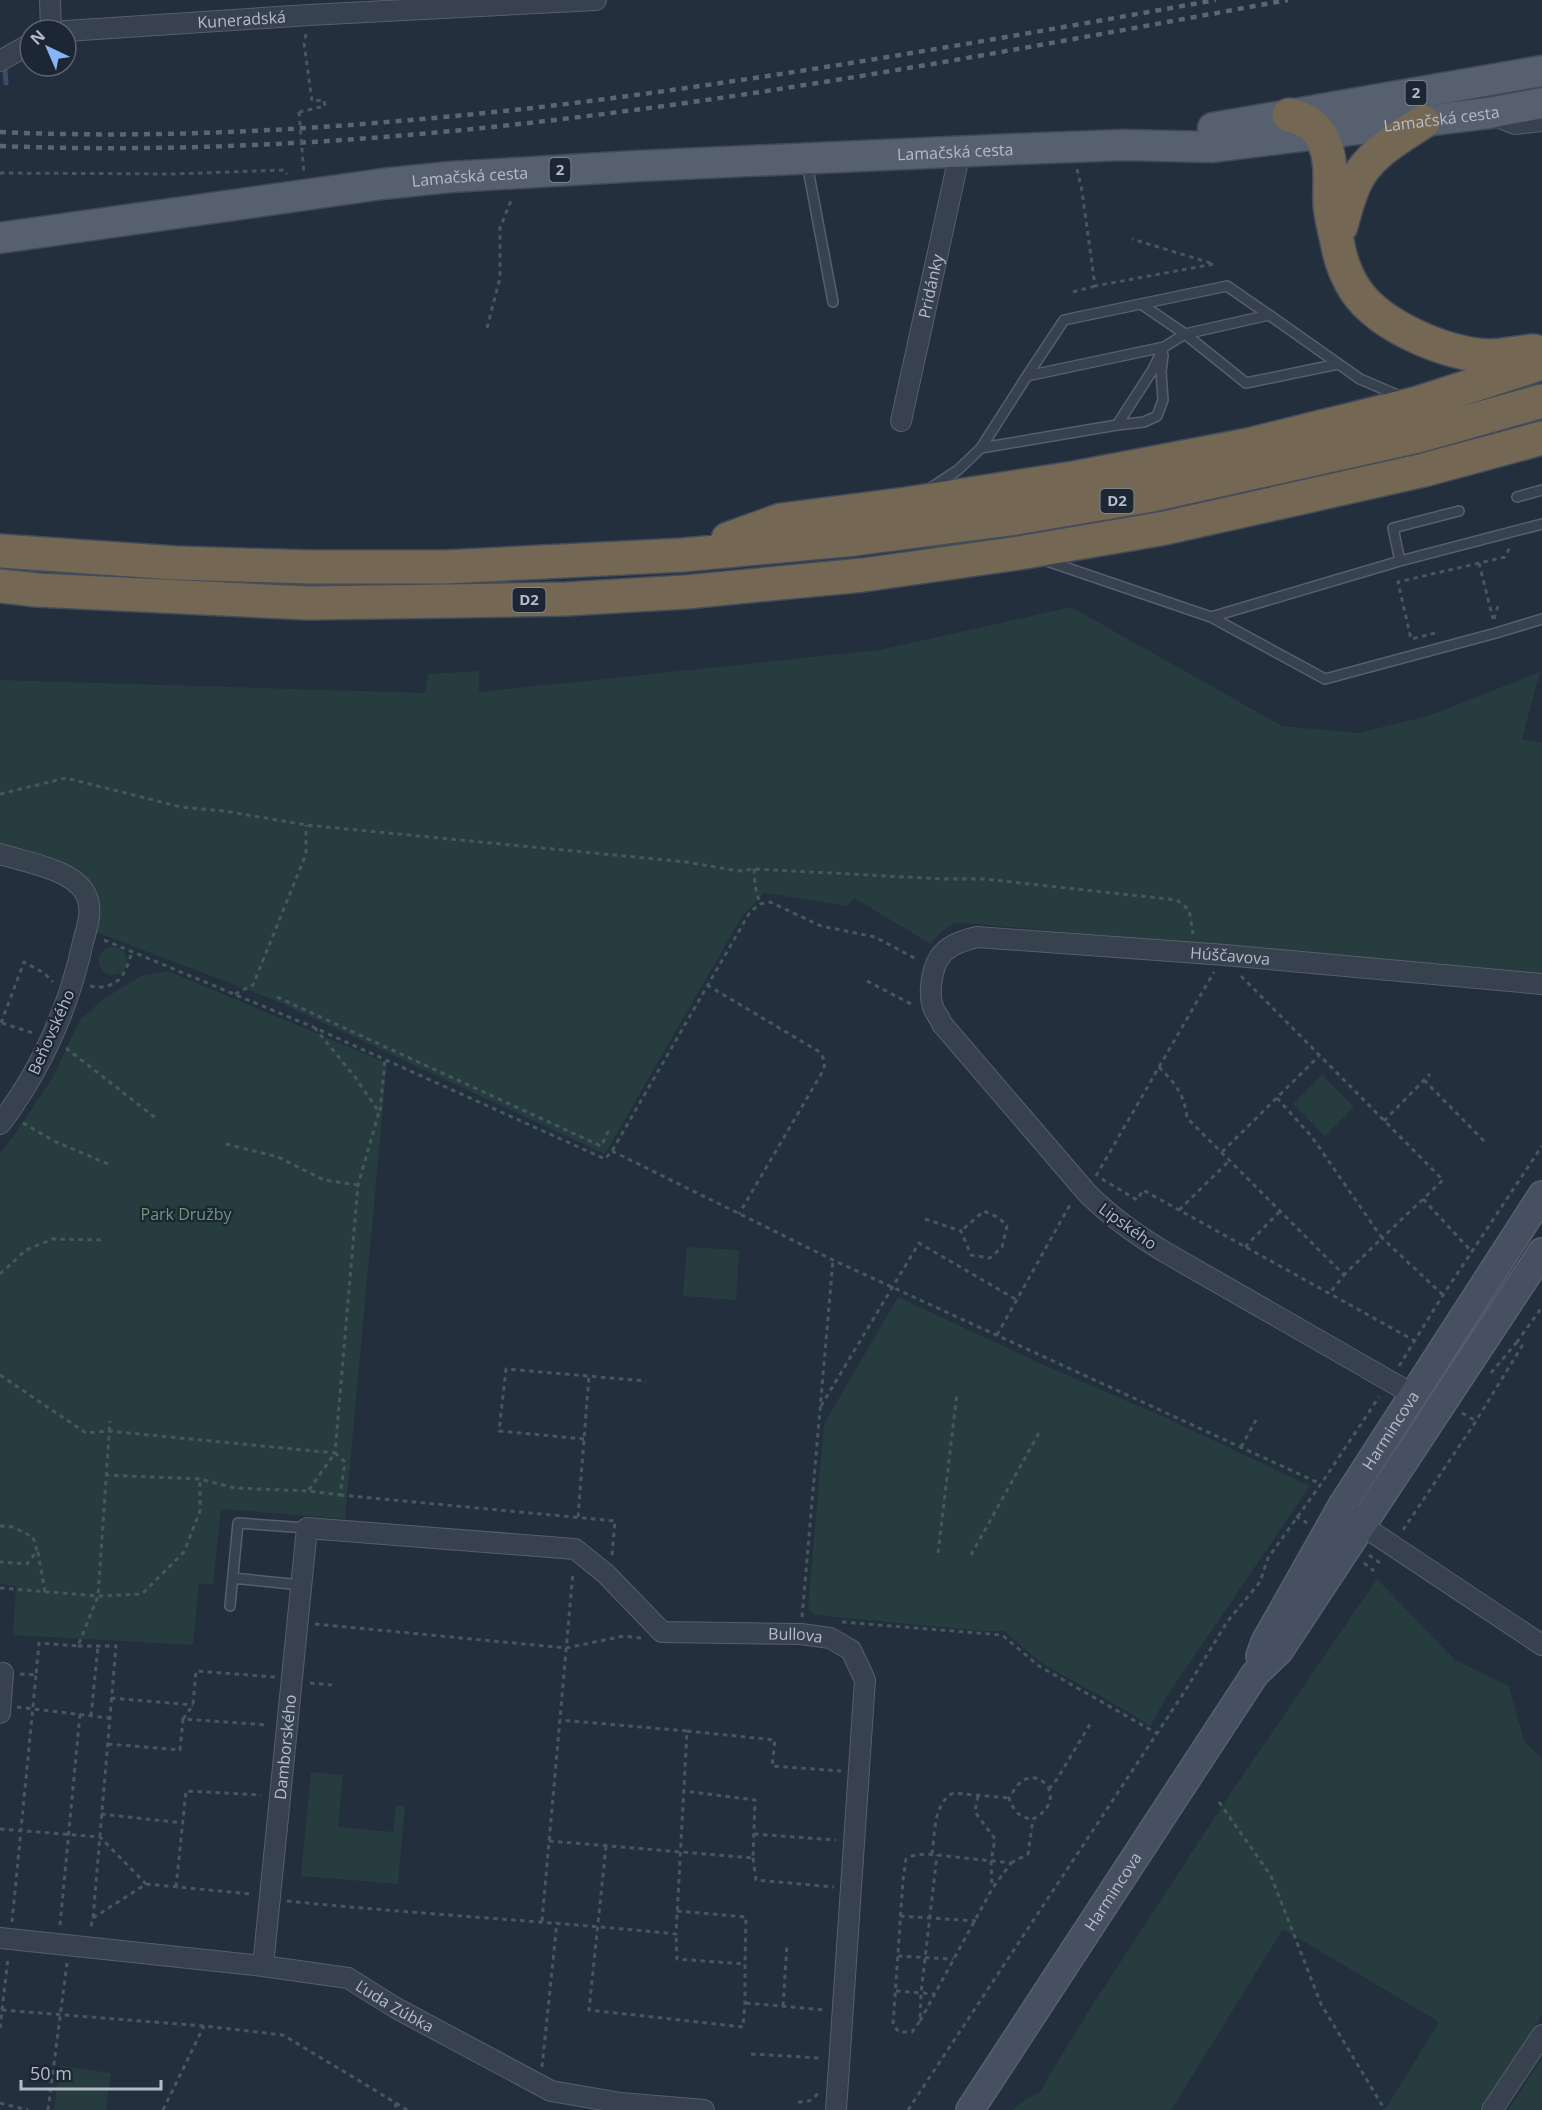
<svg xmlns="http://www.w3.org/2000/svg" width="1542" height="2110" font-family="'Open Sans',sans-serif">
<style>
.green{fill:#263c3f}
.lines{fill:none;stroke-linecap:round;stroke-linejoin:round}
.stream{stroke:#394c67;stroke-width:5}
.lane-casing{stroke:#565f6c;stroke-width:12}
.street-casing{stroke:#565f6c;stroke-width:22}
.secondary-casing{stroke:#565f6c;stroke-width:30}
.primary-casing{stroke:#414a57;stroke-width:33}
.highway-casing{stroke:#434c59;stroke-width:36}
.path{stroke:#44595c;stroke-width:3;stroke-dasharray:4.5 4.5;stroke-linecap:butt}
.lane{stroke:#38414e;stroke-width:9}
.street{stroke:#38414e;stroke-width:20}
.secondary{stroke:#465061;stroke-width:27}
.primary{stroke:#56606e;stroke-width:30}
.highway{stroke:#746855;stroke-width:33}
.rail{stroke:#5a6575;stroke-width:4.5;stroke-dasharray:6 6;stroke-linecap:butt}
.path-bridge{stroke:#44595c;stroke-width:3;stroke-dasharray:4.5 4.5;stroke-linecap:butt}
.labels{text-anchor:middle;stroke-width:4.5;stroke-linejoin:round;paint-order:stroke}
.shield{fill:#1d2633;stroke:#878f9c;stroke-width:1.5}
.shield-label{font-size:15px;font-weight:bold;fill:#b4bcc9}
.street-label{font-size:16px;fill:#b4bcc9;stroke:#1d2633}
.park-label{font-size:16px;fill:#6b9a76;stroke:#1d2633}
</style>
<rect width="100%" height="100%" fill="#242f3e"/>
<path class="green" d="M1071 607 1282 726 1358 733 1431 715 1540 672 1522 739 1542 743V975L955 922 939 934 931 944 854 898 848 906 764 893 741 918 605 1154 272 999 93 931C96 919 101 906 97 894 85 860 30 853 0 844V680L425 693 428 674 479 671V692L880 650Z
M99 961a14 14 0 1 1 28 0a14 14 0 1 1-28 0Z
M168 971 387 1063 345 1519 221 1509 213 1584H199L193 1645 13 1635 16 1586 0 1584V1154L15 1134 53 1077 80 1020 102 1000 141 976Z
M1322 1075 1354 1107 1325 1136 1293 1104Z
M687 1247 739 1250 736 1300 683 1296Z
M898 1297 1046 1366 1166 1418 1310 1486 1167 1696 1150 1727 1132 1714 1040 1662 1004 1631H984L814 1615 808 1608 824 1424Z
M1377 1579 1455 1660 1509 1686 1524 1741 1542 1759V2015L1479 2110H1385L1439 2022 1283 1929 1171 2110H1014L1016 2106 1042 2090 1050 2074 1090 2009 1226 1800Z
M311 1772 343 1775 338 1827 393 1832 396 1806H405L398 1884 301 1876Z
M1542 2058V2110H1508Z
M60 2066 111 2073 106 2110H54Z"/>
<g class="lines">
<path class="stream" d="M5 70 6 83"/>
<defs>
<path id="lane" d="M808 163V169L833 302
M1141 304 1185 334 1246 383 1338 364
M1027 376 1064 320 1227 286 1269 315
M1117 425 1144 422 1157 416 1163 400 1161 372 1163 355
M981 448 1117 425 1152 371 1164 347
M929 489 958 470 981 448 1027 376 1164 347 1185 334 1269 315 1360 379 1402 397
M1517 497 1542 490
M1044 560 1211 617 1400 561 1542 524
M1400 561 1393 528 1459 511
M1211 617 1325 679 1496 633 1542 619
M233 1578 301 1585
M230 1606 238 1523 307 1528"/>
<g id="street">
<path d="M50 0 51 30"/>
<path id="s1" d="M66 31 309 15 596 0"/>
<path d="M0 61 30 44"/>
<path d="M1490 114 1515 124 1542 121"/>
<path id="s2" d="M901 421 960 152"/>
<path d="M0 854C25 862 72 869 85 893 94 909 87 927 83 942 71 997 51 1047 21 1094 14 1104 8 1115 0 1124"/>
<path id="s3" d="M1414 1395 1163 1251C1135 1234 1110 1216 1087 1193L942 1024C940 1018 935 1013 933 1007 928 992 932 964 943 953 951 944 965 940 977 937L1225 955 1542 984"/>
<path d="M1354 1516 1363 1526 1542 1645"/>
<path d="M0 1713 3 1673"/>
<path id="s4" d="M0 1938 263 1966 348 1978 396 2008 551 2091 621 2103 704 2110"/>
<path id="s5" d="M263 1966 307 1528 575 1549 606 1574 662 1632 801 1634 830 1638 851 1650 865 1680 836 2110"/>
<path d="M1492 2110 1542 2035"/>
</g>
<g id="secondary">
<path id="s6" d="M1260 1656 1265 1642 1343 1504 1542 1195"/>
<path id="s7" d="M970 2110 1255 1674 1279 1651 1542 1252"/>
</g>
<g id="primary">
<path d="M1213 128 1542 71"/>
<path id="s8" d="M0 238 382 184 450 177 638 166 1016 149 1124 145 1211 147 1489 113 1542 103"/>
</g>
<path id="highway" d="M1289 115C1305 118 1318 127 1324 142 1333 163 1329 183 1330 205 1331 217 1334 229 1337 241 1340 259 1346 276 1356 291 1381 327 1446 354 1489 356 1503 356 1520 352 1534 351
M1341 226C1345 211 1349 195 1356 181 1369 154 1399 138 1423 122
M728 539 781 520 906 504 1074 478 1248 445 1418 403 1542 363
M0 551 176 563 310 567H445L683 555 855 539 1016 518 1152 495 1414 437 1542 401
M0 586 37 590 308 603 448 601 566 599 686 592 863 575 1019 553 1165 528 1424 470 1542 438"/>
</defs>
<use href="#lane" class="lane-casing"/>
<use href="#street" class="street-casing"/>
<use href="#secondary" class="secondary-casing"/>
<use href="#primary" class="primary-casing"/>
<use href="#highway" class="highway-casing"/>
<path class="path" d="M299 112 325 106 324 100 312 101 304 43 306 34
M1077 169 1082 191 1095 286 1214 264 1132 239
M0 173 174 174 284 170 287 174
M1073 292 1095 286
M487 328 500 278V228L512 198
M1479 563 1493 619
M1494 619 1498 606
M1435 633 1411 639 1398 582 1505 557 1510 547
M0 794 66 778 181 807 224 811 306 825 686 862 738 871 754 869 944 879H984L1177 900 1189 910 1193 934
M754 869 755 886 760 904
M104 940 313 1027 605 1159 612 1151 750 912 760 904 770 902 821 926 875 937 918 960
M1241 976 1443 1180 1382 1238 1443 1295
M867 981 913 1005
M707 985 818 1051C824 1057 825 1061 824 1069L739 1214
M90 986C117 991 126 975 132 951
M235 994 253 985 306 854V825
M277 997 601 1146 609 1130
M1 1023 24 962 44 973 53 982
M2 1023 33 1033
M66 1048 157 1119
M1159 1067C1176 1085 1184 1093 1187 1118L1344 1275 1329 1294
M1424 1080 1485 1142
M1277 1098 1312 1137 1382 1238 1344 1275
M380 1111 385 1059
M1384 1121 1430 1074
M23 1123 56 1142 108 1164
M226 1144 278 1157 324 1180 358 1185
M612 1151 833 1260 1321 1484
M1222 1152 1319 1056
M1096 1176 1214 972
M1102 1179 1137 1200 1143 1190 1415 1341
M1423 1199 1472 1252
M1179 1210 1229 1161
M925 1219 961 1231 971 1255 990 1258 1002 1247 1007 1226 999 1218 984 1211 961 1231
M1245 1247 1280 1211
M0 1274 26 1250 53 1239 105 1240
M997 1335 1071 1203
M1399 1366 1443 1295 1542 1146
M1491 1373 1517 1342
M0 1375 86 1433 108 1431 335 1453 358 1185 379 1112 355 1077 315 1028
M821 1406 919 1243 1017 1300
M1462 1413 1476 1421
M584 1439 499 1431 506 1369 646 1381
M1241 1447 1256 1420
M105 1475 200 1479 235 1488 308 1491 340 1495 345 1462 335 1453 308 1491
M340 1495 615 1521 612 1555
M1296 1516 1307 1523
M578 1517 589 1375
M0 1526 13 1527 33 1537 37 1551 27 1564 0 1562
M1403 1530 1476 1421 1522 1346 1517 1342 1542 1307
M38 1552 45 1592
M938 1553 957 1393
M971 1555 1040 1431
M1369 1555 1380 1563
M1364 1563 1374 1571
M0 1588 98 1596 142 1594 184 1552 200 1511V1479
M802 1617 833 1260
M842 1622 1002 1635 1039 1666 1156 1733
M315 1624 566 1648 624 1636 641 1638
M78 1646H116L93 1918 90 1930
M20 1674 36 1675 39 1643 78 1646 98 1596 110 1421
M310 1683 332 1685
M111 1698 193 1705
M17 1707 109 1718
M91 1716 98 1646
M183 1719 193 1705 196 1671 275 1677
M687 1731 775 1740 772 1766 841 1771
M108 1744 180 1750 183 1719 268 1725
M1049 1789 1057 1779 1092 1721
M978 1796 975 1812 995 1839 991 1861 992 1887
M1219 1802 1271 1876 1321 2004 1385 2110
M101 1814 183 1823
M0 1829 100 1837 146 1884
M754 1834 836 1840
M549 1841 753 1858 755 1800 684 1791
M606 1846 589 2010 743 2027 745 2003V1964L677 1959 676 1934
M932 1854C935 1834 933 1804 953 1793L1009 1798
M753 1858 756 1880 834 1887
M1011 1863 1028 1854 1033 1819C1069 1800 1041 1766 1021 1782 1016 1786 1013 1792 1009 1798 1013 1810 1019 1818 1033 1819
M176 1887 186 1791 261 1795
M287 1901C416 1914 546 1921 676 1934L687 1731 560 1720
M677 1911 746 1917 745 1964
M900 1916 976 1921
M93 1918 146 1884 251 1894
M542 1921 573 1572
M12 1922 36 1675
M60 1925 80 1714
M898 1956 953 1959
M896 1991 935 1994
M746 2003 826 2010
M783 2006 787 1945
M2 2010 204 2026 283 2035 396 2103 395 2110
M920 2021 992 1889 1011 1863 937 1855C926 1854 916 1853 906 1859L903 1880 893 2025 899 2032H912L920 2021 921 1993 937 1855
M0 2028 8 1958
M751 2054 820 2058
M542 2067 557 1922
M798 2102C807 2102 814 2101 818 2092
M0 2103 28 2110
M396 2103 407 2110
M48 2110 67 1963
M163 2110 204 2026
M908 2110 1185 1691 1227 1622 1260 1582 1268 1558 1321 1484 1379 1397"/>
<use href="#lane" class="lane"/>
<use href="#street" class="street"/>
<use href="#secondary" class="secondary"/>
<use href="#primary" class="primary"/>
<use href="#highway" class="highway"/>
<path class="rail" d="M0 132C181 140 361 127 541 107 767 80 992 40 1216 0
M0 146C434 163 863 77 1288 0"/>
<path class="path-bridge" d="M299 112 304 175"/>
</g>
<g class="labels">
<g class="shield">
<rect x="1405.5" y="81" width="21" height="24" rx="4.5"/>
<rect x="549.5" y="158" width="21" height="24" rx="4.5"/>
<rect x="1100.5" y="489" width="33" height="24" rx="4.5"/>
<rect x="512.5" y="588" width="33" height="24" rx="4.5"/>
</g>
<g class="shield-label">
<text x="1416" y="98">2</text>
<text x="560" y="175">2</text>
<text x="1117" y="506">D2</text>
<text x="529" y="605">D2</text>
</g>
<g class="street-label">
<text dy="6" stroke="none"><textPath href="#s1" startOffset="176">Kuneradská</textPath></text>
<text dy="6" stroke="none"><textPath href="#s8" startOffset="1448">Lamačská cesta</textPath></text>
<text dy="6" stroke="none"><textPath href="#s8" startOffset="960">Lamačská cesta</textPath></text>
<text dy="6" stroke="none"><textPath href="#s8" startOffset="474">Lamačská cesta</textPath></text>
<text dy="6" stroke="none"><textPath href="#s2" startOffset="138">Pridánky</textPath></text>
<text dy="6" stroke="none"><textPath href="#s3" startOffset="976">Húščavova</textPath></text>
<text transform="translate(51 1032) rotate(-66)" y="6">Beňovského</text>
<text transform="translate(1128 1226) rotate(36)" y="6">Lipského</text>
<text dy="6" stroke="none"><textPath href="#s6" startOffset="261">Harmincova</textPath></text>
<text dy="6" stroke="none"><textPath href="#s5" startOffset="963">Bullova</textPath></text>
<text dy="6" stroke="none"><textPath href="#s5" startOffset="220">Damborského</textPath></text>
<text dy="6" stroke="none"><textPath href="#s7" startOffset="261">Harmincova</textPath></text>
<text dy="6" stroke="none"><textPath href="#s4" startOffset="405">Ľuda Zúbka</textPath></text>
</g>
<g class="park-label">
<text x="186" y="1220">Park Družby</text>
</g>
</g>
<g transform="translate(48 48) rotate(316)"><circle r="28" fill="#1d2633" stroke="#59626f" stroke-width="1.5"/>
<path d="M0-4.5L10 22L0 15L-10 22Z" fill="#8ab4f8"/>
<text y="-9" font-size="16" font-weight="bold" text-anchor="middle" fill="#b4bcc9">N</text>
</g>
<path d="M21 2080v9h140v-9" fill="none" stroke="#b4bcc9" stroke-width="3"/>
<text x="30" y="2080" font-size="18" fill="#b4bcc9" stroke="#1d2633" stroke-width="4.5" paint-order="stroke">50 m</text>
</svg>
